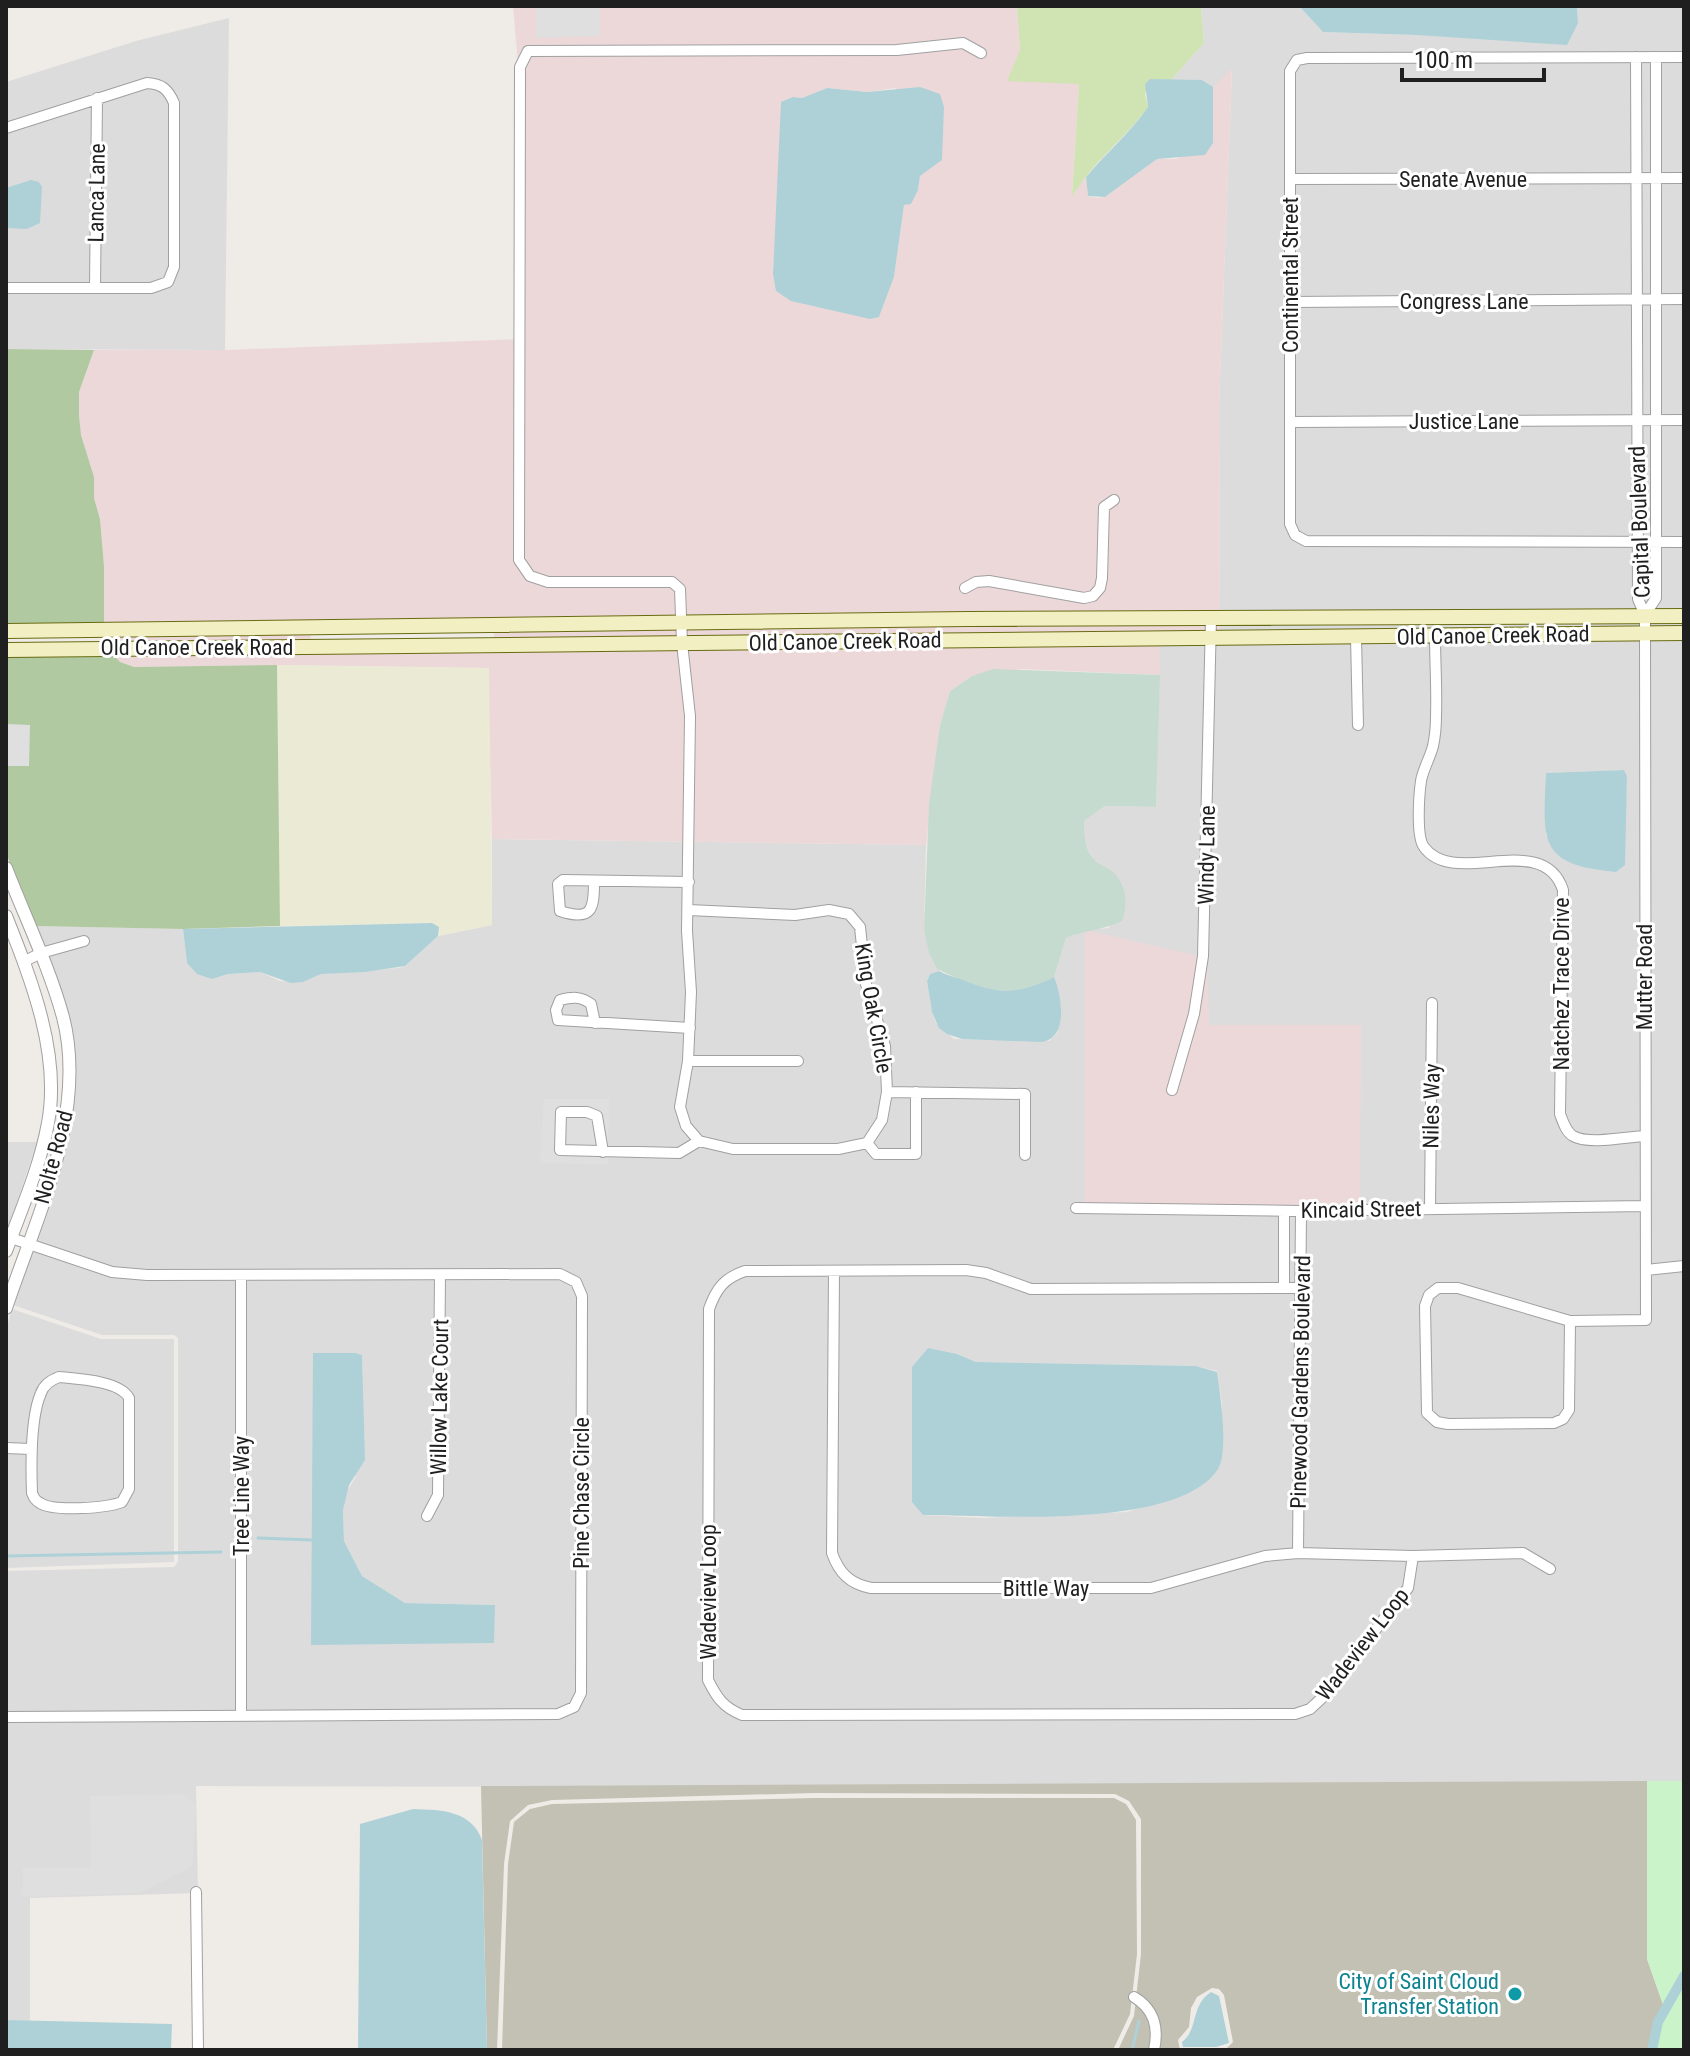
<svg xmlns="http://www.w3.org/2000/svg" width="1690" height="2056" font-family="'Roboto Condensed',sans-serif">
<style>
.residential{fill:#dddcdd;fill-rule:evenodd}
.commercial{fill:#edd8d9;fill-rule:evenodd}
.construction{fill:#c2c1b3}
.farmland{fill:#ebebd5}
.grass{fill:#cfe3b3}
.forest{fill:#b0c9a1}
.wetland{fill:#c6dbcf}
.park{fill:#caf3c9}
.parking{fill:#dfdfdf}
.water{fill:#add1d7}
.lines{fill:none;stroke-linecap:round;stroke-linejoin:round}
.stream{stroke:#add1d7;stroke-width:3}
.canal{stroke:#add1d7;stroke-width:10}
.minor-casing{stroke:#a0a0a0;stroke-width:12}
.tertiary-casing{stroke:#a0a0a0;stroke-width:14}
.secondary-casing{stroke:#696b12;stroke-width:16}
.minor{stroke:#fff;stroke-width:10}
.tertiary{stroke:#fff;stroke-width:12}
.secondary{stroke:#f2f0c2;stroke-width:14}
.culture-dot{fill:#0f9aa8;stroke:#fff;stroke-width:3}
.labels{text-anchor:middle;stroke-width:6;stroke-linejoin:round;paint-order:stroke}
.street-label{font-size:22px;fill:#1f1f1f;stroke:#fff}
.culture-label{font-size:22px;fill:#0d838f;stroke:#fff;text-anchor:end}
</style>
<rect width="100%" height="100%" fill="#efebe7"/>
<path class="residential" d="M1201 6H1299L1323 32 1417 35 1578 23 1577 6H1684V611L1220 613 1219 407 1232 70 1213 88 1202 80H1171L1204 43Z
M229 18 225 350 6 349V82L136 41Z
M1684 620V629L1220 633V623Z
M1684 638V1781L651 1787 196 1786 198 1893 30 1898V2021L7 2020 6 2027V1571L174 1567 178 1562V1338L174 1335H102L13 1305 58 1171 71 1126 74 1097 75 1070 35 926 183 929 187 963 212 979 228 974 260 972 280 981 303 982 321 974 398 968 405 966 438 936 492 925V839L926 845 924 929 939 971 930 974 927 981 932 1012 936 1023 954 1039 1049 1041 1057 1033 1059 1024 1061 1007 1054 977 1066 938 1085 930 1109 928 1115 874 1094 860 1084 842V821L1105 806 1156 807 1159 643ZM1624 770 1627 776 1625 828 1546 836V773ZM957 1354 976 1362 1196 1366 1217 1371 1222 1403V1443L1193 1491 1127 1512 984 1518 923 1515ZM363 1365 355 1478 345 1494 343 1510 344 1541 362 1576 405 1603 494 1605 311 1645Z
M6 1142H37L6 1235Z
M12 1309 101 1339H174V1562L6 1568V1330Z"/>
<path class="commercial" d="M513 6H1017L1020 50 1079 84 1072 194 1086 177 1088 196 1097 198 1105 197 1157 159H1176L1213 143V88L1232 69 1219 407 1220 613 104 625V566L100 519 94 498V477L81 435 79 415V392L94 350H225L522 339 523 121ZM827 88 867 92 895 88 942 160 920 176 918 190 904 205 894 277 879 317 825 308 773 274 779 168 793 97 802 98Z
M1220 623V633L494 640V630Z
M311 632 310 642 107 643 105 635Z
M1159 643 1160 675 1021 669 972 676 950 691 940 725 926 845 492 839 488 668 277 665 134 667 120 662 111 652Z
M1085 930 1207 958 1209 1025H1361L1360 1208H1085Z"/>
<path class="construction" d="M1647 1781V1959L1666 2013 1651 2050H1225L1233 2042 1224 1995 1219 1989 1212 1988 1197 1997 1191 2008 1189 2027 1178 2040 1180 2050H1118L1134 2016 1141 1954V1819L1129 1801 1115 1794 814 1793 552 1800 528 1805 510 1821 504 1864 497 2050H487L481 1786Z
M814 1798H1114L1126 1804 1136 1820 1137 1954 1130 2014 1113 2050H502L508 1864 514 1822 530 1809 552 1804Z"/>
<path class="farmland" d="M277 665 489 668 492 925 438 936 440 931 432 923 280 926Z"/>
<path class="grass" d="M1017 6H1201L1204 43 1171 80 1150 79 1145 94 1148 107C1125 139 1092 162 1072 197L1079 84 1007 81 1020 50Z"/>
<path class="forest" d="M6 349 94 350 79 392V415L81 435 94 477V498L100 519 104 566V625L6 626Z
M111 652 120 662 134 667 277 665 280 926 183 929 35 926 6 853V655Z"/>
<path class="wetland" d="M993 669 1160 675 1156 807 1105 806 1084 821C1084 835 1084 846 1093 858 1098 865 1108 867 1114 873 1127 886 1128 904 1122 921 1104 930 1085 930 1066 938L1054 977 1036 986 1014 991 980 989 937 969 929 953 924 929 929 804 940 725 950 691 972 676Z"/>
<path class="park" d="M1647 1781H1684V2050H1651L1666 2013 1647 1959Z"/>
<path class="parking" d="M536 6H600V36L536 38Z
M6 724 30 725 29 766H6Z
M544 1099H609L608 1164 540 1163Z
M183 1794 196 1805 192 1867 140 1893 22 1897 23 1868H91L90 1796Z"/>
<path class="water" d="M1299 6H1577L1578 23 1567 45 1417 35 1323 32Z
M1150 79 1202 80 1213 87V143L1205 155 1157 159 1105 197 1088 196 1086 177C1106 153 1130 133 1148 107L1145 84Z
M920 87 940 94 944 107 942 160 920 176 918 190 911 204 904 205 894 277 879 317 870 319 791 301 776 291 773 274 781 102 793 97 802 98 827 88 867 92Z
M31 180 39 182 42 187 40 223 27 229 6 228V188Z
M1624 770 1627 776 1625 865 1616 872C1538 865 1543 842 1546 773Z
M432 923 439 927 438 936 405 966 365 972 321 974 303 982 291 983 260 972 228 974 212 979 197 974 187 963 183 929Z
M939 971C946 975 955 977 963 980 997 995 1021 994 1054 977 1062 996 1069 1039 1041 1042L962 1039 947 1034 939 1028 932 1012 927 981 930 974Z
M928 1348 957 1354 976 1362 1196 1366 1217 1372C1220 1392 1229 1451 1218 1469 1178 1531 989 1515 923 1515L912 1502V1367Z
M313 1353H355L362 1355 365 1460 349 1485 343 1510 344 1541 362 1576 405 1603 495 1605 494 1643 311 1645Z
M413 1809C441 1810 471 1810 482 1840L487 2050H358L360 1824Z
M1211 1992 1219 1996 1229 2043 1216 2047H1183L1182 2042C1199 2029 1190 2006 1211 1992Z
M6 2020 172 2024 171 2050H6Z"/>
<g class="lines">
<path class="stream" d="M258 1538 312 1540
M6 1556 221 1552
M1132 2050 1139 2021"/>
<path class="canal" d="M1652 2050 1658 2022 1684 1976"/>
<defs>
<path id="minor" d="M1684 57 1307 58 1297 60 1290 71V524L1295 535 1306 541 1684 542
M6 128 147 83C162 84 168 89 174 103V267L168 282 151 288H6
M1290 179 1684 178
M95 288 97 98
M1292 302 1684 299
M1291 422 1684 420
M965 588 976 582 989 581 1084 598 1093 596 1100 588 1102 578 1104 507 1114 500
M1645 615 1656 598V57
M1435 636C1435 662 1437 689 1436 716 1436 725 1435 737 1433 746 1430 758 1423 769 1421 781 1419 795 1416 837 1424 847 1454 889 1543 829 1563 890L1560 1114C1563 1122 1566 1132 1573 1136 1588 1145 1627 1137 1644 1136
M1356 637 1358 725
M594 881C594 908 593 922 560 911L558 884 563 880 689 882
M689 910 795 915 829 910 849 914 860 927 866 984 885 1046 887 1092 882 1120 867 1143 838 1149H733L699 1141 686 1126 680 1107 688 1061 691 992 687 931 690 716 682 643 680 589 672 582H548L530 576 519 560 520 67 528 51 897 50 963 43 981 53
M23 962 41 953 84 941
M595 1023 591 1004C581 996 572 997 560 1000L556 1010 558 1020 690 1028
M688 1061H798
M1172 1090 1194 1014 1203 956 1211 618
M887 1092 1025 1094V1155
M867 1143 876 1154H916V1092
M603 1152 597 1116 587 1112H561L560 1150 679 1153 699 1141
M1076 1208 1301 1211 1645 1206
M1430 1208 1432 1003
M1646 1270 1684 1266
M834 1271 832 1553C839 1573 850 1584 871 1588H1151L1265 1556 1298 1553 1413 1556 1523 1553 1550 1569
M241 1276V1716
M1284 1288V1211
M1301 1288 1031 1289 986 1273 966 1270 745 1271C724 1278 716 1289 709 1309L708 1680C717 1698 723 1707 742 1715L1295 1714 1310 1709 1323 1697 1408 1588 1413 1556
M1438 1288H1458L1570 1321 1569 1410 1563 1419 1554 1423 1448 1424 1437 1422 1427 1413 1425 1306 1429 1295Z
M1570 1321 1646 1320 1645 633V615L1638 599 1636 57
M59 1377C79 1379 120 1381 129 1398V1489L122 1502C107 1508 54 1512 40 1503 35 1500 34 1498 32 1493 31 1466 30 1418 41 1393 44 1384 51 1380 59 1377Z
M6 1448 31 1449
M427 1516 438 1495 440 1275
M1298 1553 1301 1211
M6 1717 558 1714 574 1707 581 1693 582 1296 576 1282 560 1274 147 1275 112 1272 11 1238
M196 1892 198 2050
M1134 1997C1154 2009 1159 2027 1154 2050"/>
<path id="tertiary" d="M6 868C25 917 49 966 63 1017 88 1113 36 1218 6 1308
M6 916C31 979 61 1054 48 1123 40 1167 21 1210 6 1251"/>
<path id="secondary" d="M6 631 968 619 1684 616
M6 650 1684 633"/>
</defs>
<use href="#minor" class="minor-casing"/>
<use href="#tertiary" class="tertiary-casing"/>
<use href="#secondary" class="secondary-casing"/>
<use href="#minor" class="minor"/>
<use href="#tertiary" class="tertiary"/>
<use href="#secondary" class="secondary"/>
</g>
<circle class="culture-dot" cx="1515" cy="1994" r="8"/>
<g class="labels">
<g class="street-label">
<text x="1463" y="187">Senate Avenue</text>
<text transform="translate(96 193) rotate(-89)" y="8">Lanca Lane</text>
<text transform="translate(1290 275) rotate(-90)" y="8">Continental Street</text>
<text x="1464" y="309">Congress Lane</text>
<text x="1464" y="429">Justice Lane</text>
<text transform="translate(1639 522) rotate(-92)" y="8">Capital Boulevard</text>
<text transform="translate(1493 635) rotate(-1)" y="8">Old Canoe Creek Road</text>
<text transform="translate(845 641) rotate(-1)" y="8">Old Canoe Creek Road</text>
<text x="197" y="655">Old Canoe Creek Road</text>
<text transform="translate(1206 855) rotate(-89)" y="8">Windy Lane</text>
<text transform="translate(1644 977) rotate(-90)" y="8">Mutter Road</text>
<text transform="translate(1561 984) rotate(-90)" y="8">Natchez Trace Drive</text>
<text transform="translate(874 1008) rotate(80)" y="8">King Oak Circle</text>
<text transform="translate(1431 1106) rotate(-89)" y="8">Niles Way</text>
<text transform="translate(53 1157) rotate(-75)" y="8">Nolte Road</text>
<text transform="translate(1361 1209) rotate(-1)" y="8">Kincaid Street</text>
<text transform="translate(1300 1382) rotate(-89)" y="8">Pinewood Gardens Boulevard</text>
<text transform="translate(439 1397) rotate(-89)" y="8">Willow Lake Court</text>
<text transform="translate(581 1493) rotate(-90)" y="8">Pine Chase Circle</text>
<text transform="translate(241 1496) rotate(-90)" y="8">Tree Line Way</text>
<text x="1046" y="1596">Bittle Way</text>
<text transform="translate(708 1592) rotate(-90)" y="8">Wadeview Loop</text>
<text transform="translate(1362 1644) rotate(-52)" y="8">Wadeview Loop</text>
</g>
<g class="culture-label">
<text x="1499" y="1989">City of Saint Cloud<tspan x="1499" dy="25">Transfer Station</tspan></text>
</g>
</g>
<rect width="1690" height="2056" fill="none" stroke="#1f1f1f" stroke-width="16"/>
<path d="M1402 68v12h142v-12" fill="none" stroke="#1f1f1f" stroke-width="4"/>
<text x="1414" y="68" font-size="24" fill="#1f1f1f" stroke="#ffffff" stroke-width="6" paint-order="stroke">100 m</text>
</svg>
